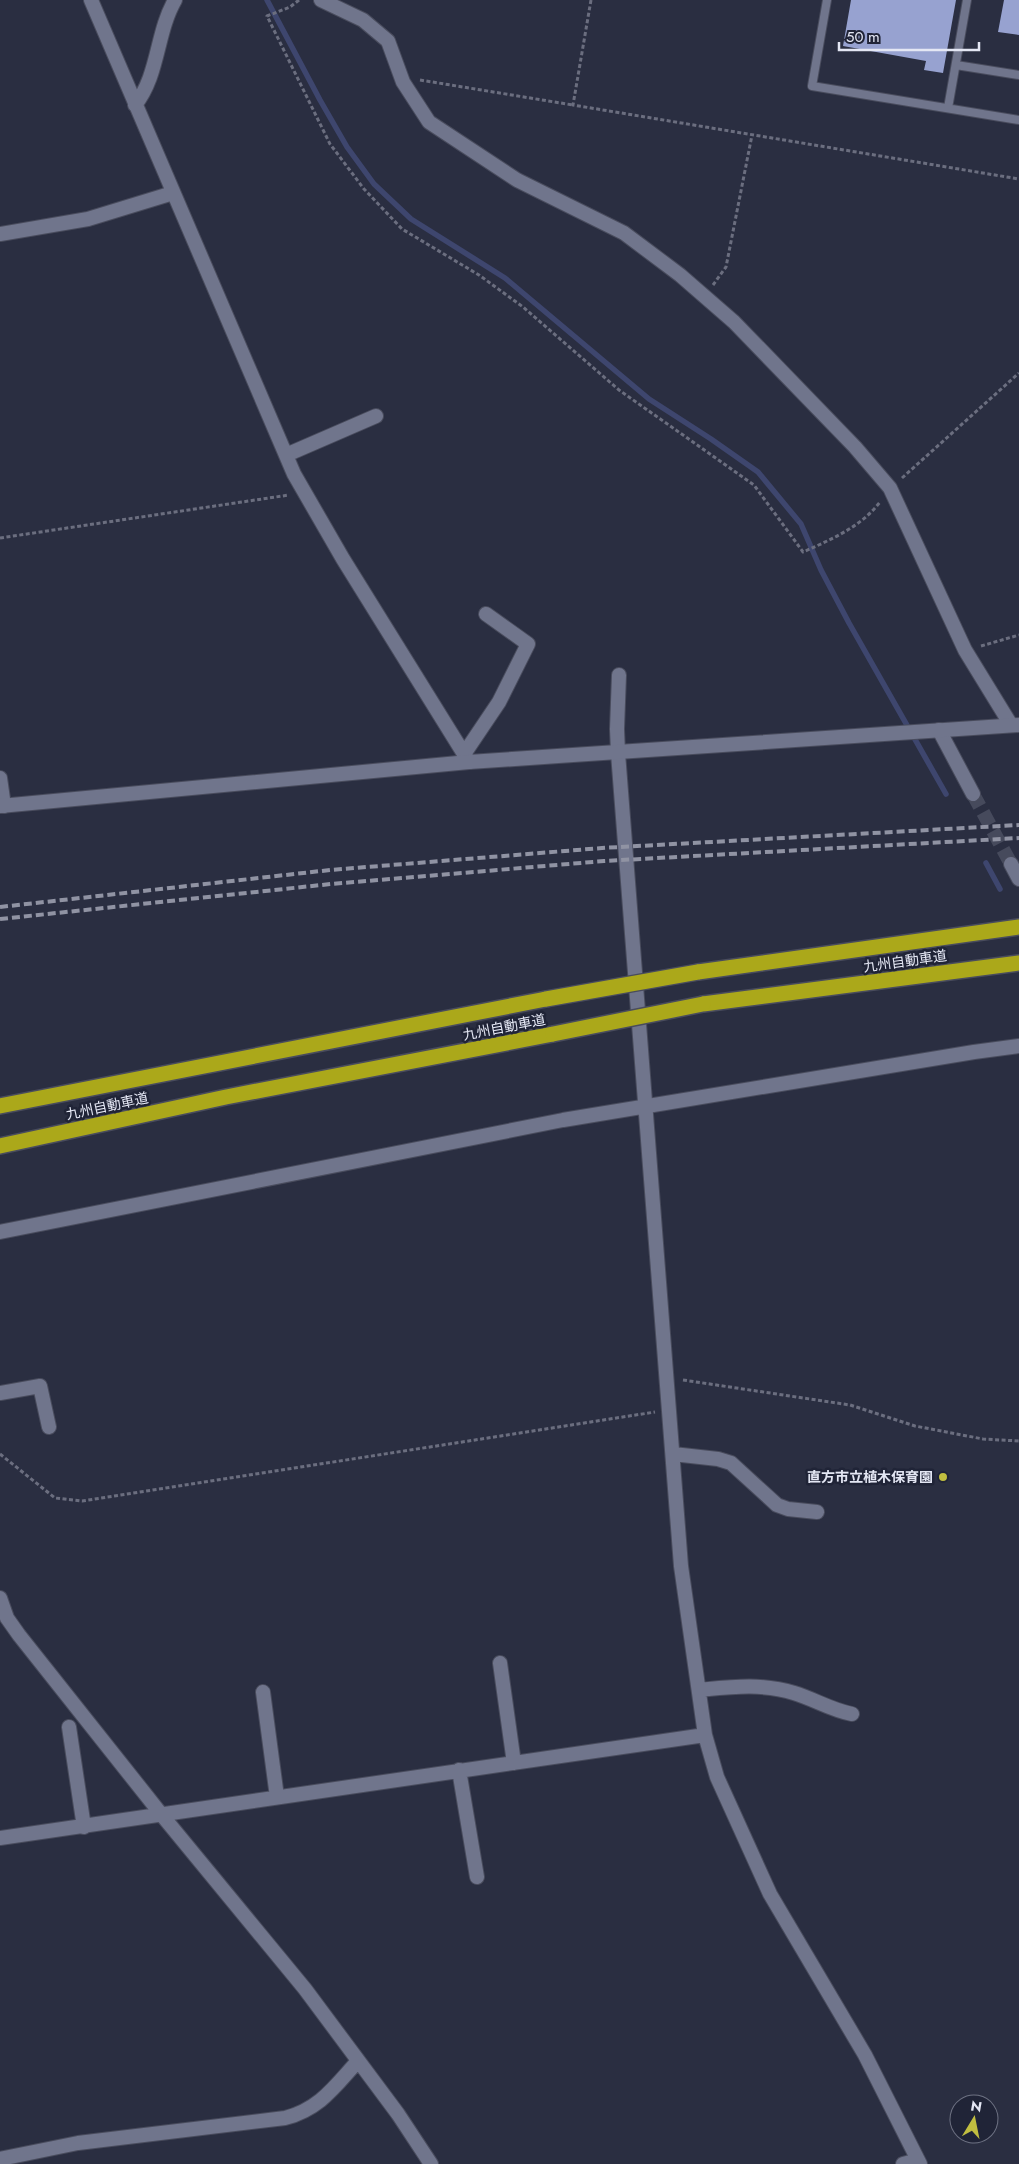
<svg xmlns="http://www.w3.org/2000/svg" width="1019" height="2164" font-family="Jost,'Noto Sans JP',sans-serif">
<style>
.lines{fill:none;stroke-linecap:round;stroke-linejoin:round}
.stream{stroke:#3e466e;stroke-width:5.5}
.building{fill:#97a2d0}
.minor-tunnel{stroke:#464a5c;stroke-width:14;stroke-dasharray:14 7;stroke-linecap:butt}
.service-casing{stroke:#494c5d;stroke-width:10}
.minor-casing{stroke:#494c5d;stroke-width:16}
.tertiary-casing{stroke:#494c5d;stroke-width:16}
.motorway-casing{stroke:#494c5d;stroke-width:18}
.path{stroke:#6b6e7f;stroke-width:3;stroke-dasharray:4 2.5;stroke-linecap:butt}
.service{stroke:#70758c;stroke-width:8}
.minor{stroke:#70758c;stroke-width:14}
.tertiary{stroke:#70758c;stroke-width:14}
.motorway{stroke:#aba81a;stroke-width:15}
.rail{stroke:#9093a3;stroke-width:4;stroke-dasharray:8 4;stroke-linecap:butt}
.motorway-bridge-casing{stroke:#494c5d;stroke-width:18;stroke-linecap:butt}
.motorway-bridge{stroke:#aba81a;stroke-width:15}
.poi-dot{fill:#c1be40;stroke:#202437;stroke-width:2}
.labels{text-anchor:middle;stroke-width:5;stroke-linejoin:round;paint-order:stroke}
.street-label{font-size:14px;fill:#e4e7f4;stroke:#202437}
.poi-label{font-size:14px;font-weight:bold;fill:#e4e7f4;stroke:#202437;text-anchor:end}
</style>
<rect width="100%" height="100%" fill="#2a2e41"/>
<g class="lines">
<path class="stream" d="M267 0 320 100 347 147 374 184 411 219 505 278 649 399 711 439 758 472 801 524 821 570 849 623 946 794
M986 863 1000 889"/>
</g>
<path class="building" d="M851 0H956L943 73 924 70 926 61 843 46Z
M1004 0H1019V35L998 32Z"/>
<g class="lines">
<path class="minor-tunnel" d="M973 794 1011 864"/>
<defs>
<path id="service" d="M827 0 812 86 1019 120
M956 65 1019 75
M948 108 967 0"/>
<path id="minor" d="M91 0 294 474 343 559 469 762
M321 0 363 20 388 41 403 82 429 122 517 180 624 233 680 275 734 322 855 447 890 488 965 650 1011 725
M135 105C159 75 156 33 175 0
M0 234 88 219 173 193
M286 455 376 416
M619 675 617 729 618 753 681 1566 705 1735 717 1777 770 1894 865 2055 920 2164
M939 730 973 794
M464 754 499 702 528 644 486 614
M0 778 4 806
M1011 864 1019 879
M0 1232 563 1120 974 1052 1019 1046
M0 1393 40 1386 49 1427
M673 1454 718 1459 731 1463 777 1505 788 1509 817 1512
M0 1598 7 1618 19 1635 161 1814 305 1989 398 2114 431 2164
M500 1663 514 1763
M699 1690C731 1687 762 1683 794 1693 814 1699 831 1710 852 1714
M263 1692 277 1797
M69 1727 84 1827
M459 1770 477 1877
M0 1838 705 1735
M0 2159 78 2143 285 2118C320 2109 335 2086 358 2061
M903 2164 918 2160"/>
<path id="tertiary" d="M0 806 469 762 1019 725"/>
<path id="motorway" d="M698 972 1019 927
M703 1004 1019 963
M0 1106 546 999
M0 1146 226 1097 553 1034"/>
</defs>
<use href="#service" class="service-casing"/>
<use href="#minor" class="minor-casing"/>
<use href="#tertiary" class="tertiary-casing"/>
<use href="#motorway" class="motorway-casing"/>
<path class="path" d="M299 0 290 7 267 16 330 144 364 189 402 229 479 275 523 307 619 390 754 485 803 552C830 540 861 527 880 502
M591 0 573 105 1019 179
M420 80 573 105
M713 285 726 267 752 135
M902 478 1019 373
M0 538 289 495
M981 646 1019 635
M683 1380 850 1405 915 1426 983 1439 1019 1441
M0 1454 55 1498 82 1501 655 1412"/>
<use href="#service" class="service"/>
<use href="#minor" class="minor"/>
<use href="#tertiary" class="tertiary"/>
<use href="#motorway" class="motorway"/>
<path class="rail" d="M0 907 330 870 602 848 1019 825
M0 919 331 884 604 861 1019 838"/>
<defs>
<path id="motorway-bridge" d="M546 999 698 972
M553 1034 703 1004"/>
</defs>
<use href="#motorway-bridge" class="motorway-bridge-casing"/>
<use href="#motorway-bridge" class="motorway-bridge"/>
</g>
<circle class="poi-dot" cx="943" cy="1477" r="5"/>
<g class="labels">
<g class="street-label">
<text transform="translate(905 961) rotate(-8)" y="5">九州自動車道</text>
<text transform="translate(504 1027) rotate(-11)" y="5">九州自動車道</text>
<text transform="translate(107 1106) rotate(-12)" y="5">九州自動車道</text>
</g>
<g class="poi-label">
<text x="933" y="1482">直方市立植木保育園</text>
</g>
</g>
<g transform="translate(974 2119) rotate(10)"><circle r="24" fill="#202437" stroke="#6e7283"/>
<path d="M0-4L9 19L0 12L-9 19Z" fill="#c1be40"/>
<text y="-8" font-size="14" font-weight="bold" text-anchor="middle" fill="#e4e7f4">N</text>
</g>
<path d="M839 42v8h140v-8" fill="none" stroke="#e4e7f4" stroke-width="2.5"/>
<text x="846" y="42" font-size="15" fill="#e4e7f4" stroke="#202437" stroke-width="4" paint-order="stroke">50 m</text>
</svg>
